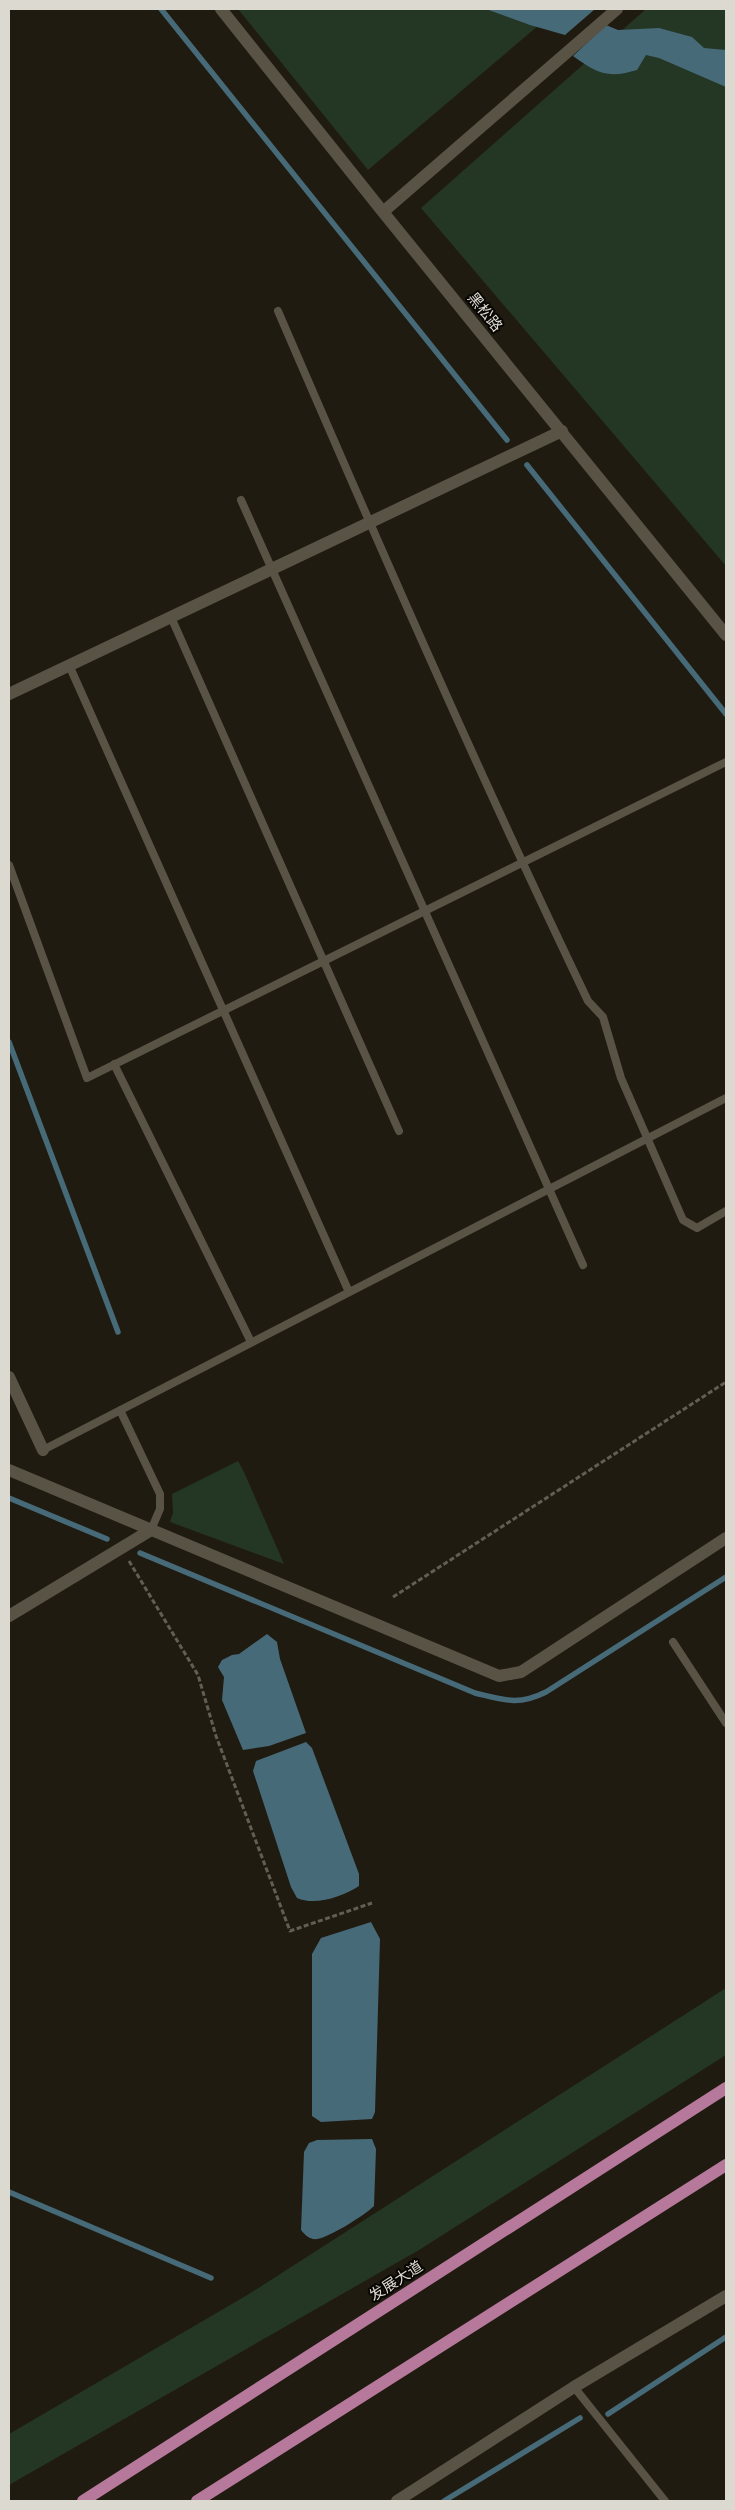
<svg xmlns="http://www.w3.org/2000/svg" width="735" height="2510" font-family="Roboto,'Noto Sans SC',sans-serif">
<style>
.green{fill:#243624}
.water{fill:#476a79}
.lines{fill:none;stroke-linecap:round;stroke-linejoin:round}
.stream{stroke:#476a79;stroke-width:5.5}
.path{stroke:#625e54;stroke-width:3;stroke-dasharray:5 2.5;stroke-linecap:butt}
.service{stroke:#595346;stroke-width:8}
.minor{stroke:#595346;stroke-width:12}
.tertiary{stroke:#595346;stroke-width:12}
.primary{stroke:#b7799b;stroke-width:12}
.labels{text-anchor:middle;stroke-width:4;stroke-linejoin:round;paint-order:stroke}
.street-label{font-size:15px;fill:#dcd9d1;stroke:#080603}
</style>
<rect width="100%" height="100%" fill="#201b10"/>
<path class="green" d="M238 9H558L368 170Z
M646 9H726V566L421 208Z
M238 1461 244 1472 284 1564 170 1522 173 1513 172 1494Z
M726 1988V2055L419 2250 9 2485V2434L249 2294Z"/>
<path class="water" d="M486 9H595L565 35 530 25Z
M606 25 618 30 659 28 692 37 704 48 726 50V87L659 58 646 55 637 70C607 79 597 73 573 56Z
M267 1634 277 1642 280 1659 306 1733 269 1746 243 1750 222 1700 224 1677 218 1667 222 1660 232 1655 239 1654Z
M306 1742 312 1748 359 1874V1886C342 1897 315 1906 297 1898L291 1887 253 1771 256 1761Z
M371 1922 380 1939 375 2112 372 2119 321 2122 312 2116V1954L321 1938Z
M372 2139 376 2149 374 2206C365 2215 330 2237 317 2239 310 2240 305 2235 301 2230L304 2152 309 2143 317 2140Z"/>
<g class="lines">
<path class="stream" d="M161 9 507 440
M527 465 726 714
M9 1042 118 1332
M9 1498 107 1539
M140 1553 475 1693C504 1700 518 1706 546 1692L726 1577
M9 2192 211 2278
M608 2414 726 2337
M444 2501 580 2418"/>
<path class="path" d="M129 1561 198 1675 216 1736 290 1931 372 1903
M393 1597 726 1382"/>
<path class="service" d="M278 311C378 543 479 774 588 1001L603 1017 621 1078 683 1220 697 1228 726 1211
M241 500 583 1265
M171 617 399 1131
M69 665 349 1292
M9 865 87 1078 726 762
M114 1064 251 1342
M120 1410 160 1494V1509L151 1530
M43 1450 726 1098
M673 1642 726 1723
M574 2387 665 2501"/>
<path class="minor" d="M9 694 562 431
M9 1377 43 1450
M9 1470 499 1676 521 1672 726 1538
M9 1616 151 1530
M397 2501 574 2387 726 2296"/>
<path class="tertiary" d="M221 9 383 212 726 635
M383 212 617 9"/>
<path class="primary" d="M83 2501 726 2088
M197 2501 726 2165"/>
</g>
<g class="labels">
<g class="street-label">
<text transform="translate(485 312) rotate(51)" y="5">黑松路</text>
<text transform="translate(396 2281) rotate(-33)" y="5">发展大道</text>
</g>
</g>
<rect width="735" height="2510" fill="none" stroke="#dcd9d1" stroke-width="20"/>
</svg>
